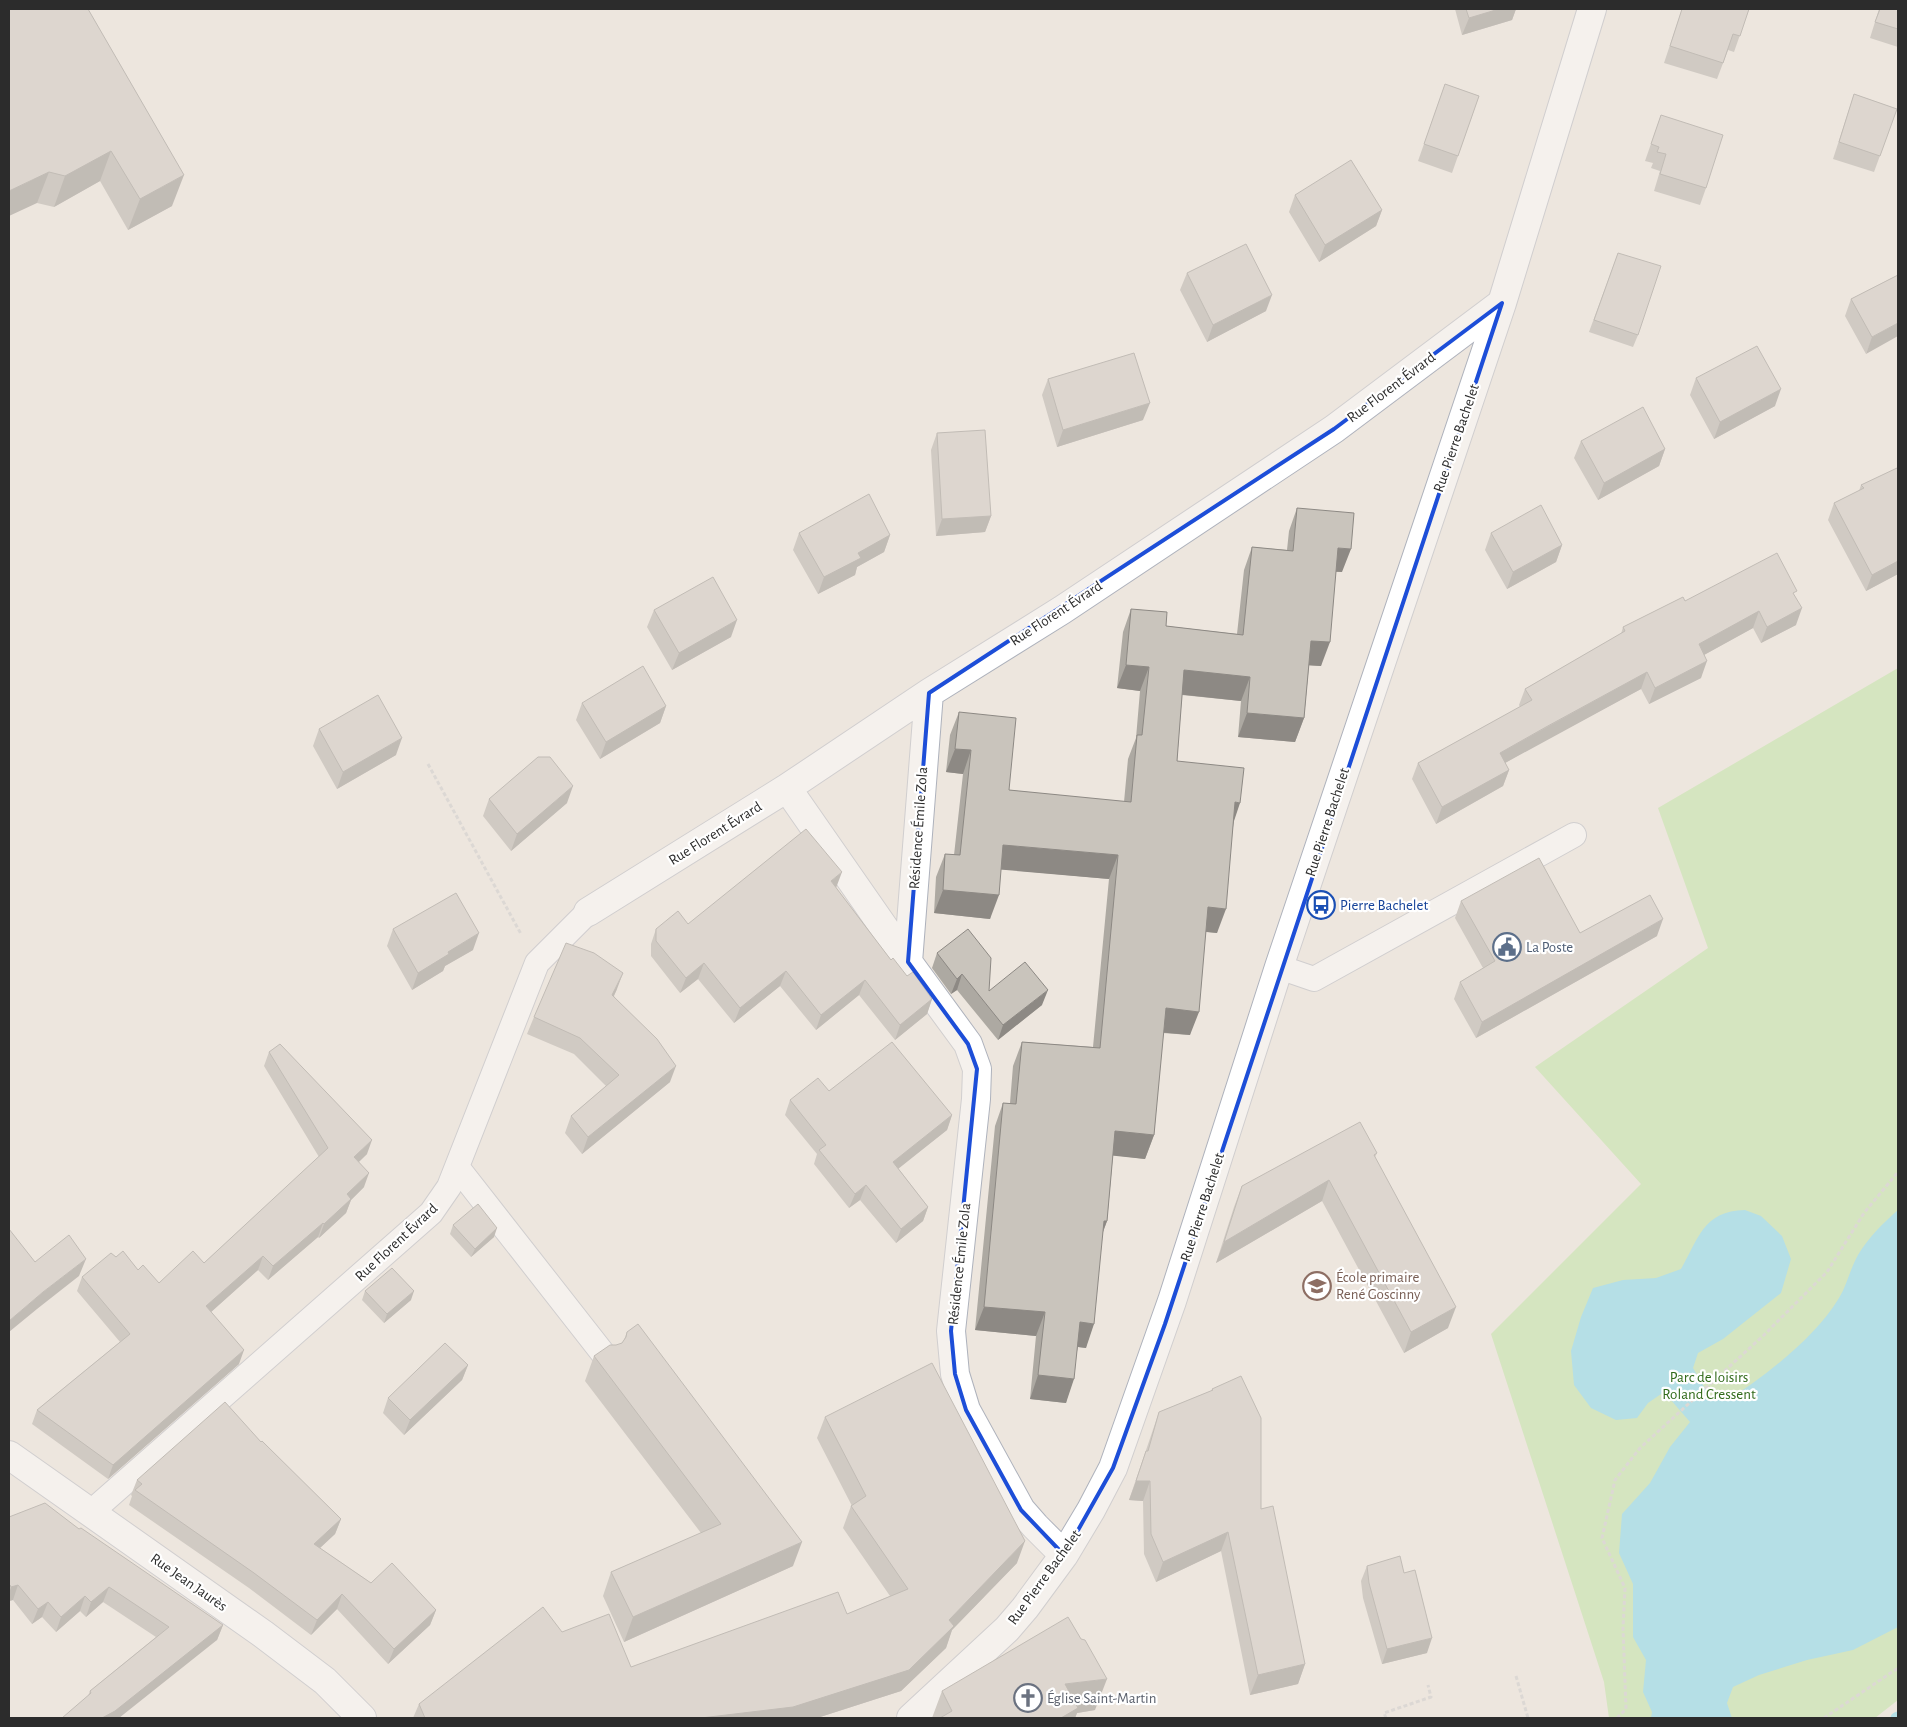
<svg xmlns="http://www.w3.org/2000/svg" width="1907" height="1727" font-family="'Alegreya Sans',sans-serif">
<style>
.green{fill:#b9e49b}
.water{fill:#71d7ef}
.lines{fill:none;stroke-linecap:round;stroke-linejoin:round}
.stream{stroke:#71d7ef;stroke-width:11}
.service-casing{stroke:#aeb2bc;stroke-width:26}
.minor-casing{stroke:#aeb2bc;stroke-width:30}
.secondary-casing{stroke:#aeb2bc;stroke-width:30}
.path{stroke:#c8c8c8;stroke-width:3;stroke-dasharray:4 2.5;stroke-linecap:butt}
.service{stroke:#fff;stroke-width:24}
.minor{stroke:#fff;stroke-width:28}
.secondary{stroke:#fff;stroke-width:28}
.wall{fill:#ada9a2}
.shaded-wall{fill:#8d8984}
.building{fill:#c9c4bc;stroke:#8d8984}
.marked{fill:none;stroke:#1d4ed8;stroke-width:4;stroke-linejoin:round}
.labels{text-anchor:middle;stroke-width:4.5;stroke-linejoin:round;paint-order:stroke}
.street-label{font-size:15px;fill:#2c2c2c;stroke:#fff}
.transit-label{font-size:15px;fill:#164399;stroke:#fff;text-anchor:start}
.service-label{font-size:15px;fill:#4e5e75;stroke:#fff;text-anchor:start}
.education-label{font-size:15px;fill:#785e54;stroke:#fff;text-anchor:start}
.park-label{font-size:15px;fill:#316a1a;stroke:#fff}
.worship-label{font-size:15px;fill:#5b616d;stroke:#fff;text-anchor:start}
</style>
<rect width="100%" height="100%" fill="#ede6de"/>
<path class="green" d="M1898 668V1700L1875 1718H1609L1604 1682 1491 1334 1641 1184 1535 1067 1708 948 1658 808Z"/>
<path class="water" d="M1745 1210 1761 1216 1782 1236 1791 1259 1781 1293 1723 1339 1698 1353 1693 1368 1710 1397 1727 1401C1766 1375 1814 1339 1839 1298 1847 1285 1850 1269 1858 1255 1868 1238 1883 1223 1898 1210V1627L1853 1650 1807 1660 1759 1675 1733 1687 1727 1703 1732 1718H1651L1652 1712 1643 1692 1646 1660 1633 1637V1584L1619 1553 1622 1514 1650 1483 1670 1447 1690 1422 1664 1392 1648 1403 1637 1418 1616 1420 1591 1408 1574 1385 1571 1351 1581 1317 1593 1288 1623 1280 1656 1278 1681 1269C1699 1238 1703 1211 1745 1210Z"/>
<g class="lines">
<path class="stream" d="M1896 1718 1898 1717"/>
<defs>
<path id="service" d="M1279 967 1314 979 1574 835
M457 1167 605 1356
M90 1513 431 1213 449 1187 537 963 588 912"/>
<path id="minor" d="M787 788 908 962 968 1044 977 1069 976 1099 951 1331 955 1374 966 1410 1021 1510 1035 1526 1064 1555
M588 912 787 788 929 693 1062 610 1334 429 1502 303
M908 962 929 693
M911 1718 1007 1629 1025 1608 1064 1555 1091 1510 1113 1468 1172 1301 1279 967 1502 303 1592 9"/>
<path id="secondary" d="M9 1455 263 1634 325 1681 362 1718"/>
</defs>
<use href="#service" class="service-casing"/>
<use href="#minor" class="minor-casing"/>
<use href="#secondary" class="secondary-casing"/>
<path class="path" d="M428 764 521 934
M1516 1676 1528 1718
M1386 1718 1384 1713 1431 1697 1428 1685
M1617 1718 1626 1709 1623 1628 1625 1588 1602 1538 1615 1480 1640 1448 1764 1335 1827 1272 1864 1213 1898 1172
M1824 1718 1898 1668"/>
<use href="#service" class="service"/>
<use href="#minor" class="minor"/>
<use href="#secondary" class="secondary"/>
</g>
<path class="wall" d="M9 9 172 206 128 230 100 181 54 207 37 203Z
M1455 9H1516L1512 20 1462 35Z
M1682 9H1749L1734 52 1728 50 1717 79 1664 63Z
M1879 9H1898V47L1870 38Z
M1445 84 1479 96 1452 173 1418 161Z
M1854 94 1897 109 1874 172 1833 159Z
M1661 115 1706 188 1700 205 1654 191 1660 171 1651 168 1653 163 1645 161Z
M1295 195 1382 210 1376 226 1319 262 1289 212Z
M1618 253 1638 335 1633 347 1589 332Z
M1187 273 1266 311 1207 342 1180 290Z
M1898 275 1866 354 1845 316 1851 299Z
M1696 378 1775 406 1714 439 1690 395Z
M1048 379 1143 420 1057 447 1042 395Z
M937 433 991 516 985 532 936 536 931 450Z
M1581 441 1665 449 1659 466 1598 500 1574 458Z
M1898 469V574L1866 591 1828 520 1834 503 1859 491 1861 485Z
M1297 508 1342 572H1336L1321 666 1309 665 1304 718 1295 742 1238 737 1241 701 1182 695 1177 761 1234 821 1217 933 1206 932 1190 1035 1163 1033 1154 1135 1145 1159 1113 1155 1107 1221 1103 1232 1086 1348 1078 1347 1066 1403 1030 1399 1036 1336 975 1330 995 1126 1003 1103H1010L1013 1066 1022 1042 1093 1047 1109 879 1001 869 990 919 934 913 936 877 945 854 954 855 963 774 946 772 950 735 959 712 1009 790 1124 802 1128 759 1136 738 1140 691 1117 688 1123 632 1131 609 1166 626 1237 634 1244 570 1252 547 1287 550 1289 531Z
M799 533 890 535 884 552 857 567 855 575 818 594 793 550Z
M1491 533 1562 545 1556 562 1507 589 1485 550Z
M1795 597 1796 625 1761 643 1753 628 1704 655 1701 678 1649 704 1641 689 1540 743 1505 763 1509 770 1503 786 1436 824 1412 779 1418 763 1520 707 1519 705 1525 689 1621 634 1623 627 1685 601Z
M654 610 731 637 672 670 647 627Z
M582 703 666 706 660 723 600 759 576 720Z
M319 729 396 755 337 789 313 746Z
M489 799 567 803 511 851 483 816Z
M836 888 891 960 907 976 932 999 927 1014 895 1040 859 995 816 1030 780 986 734 1023 698 979 680 993 651 956V944L656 929 688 924Z
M1461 901 1580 933 1657 936 1476 1038 1454 999 1460 982 1483 968 1455 918Z
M393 929 473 950 445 966 443 971 412 990 387 946Z
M937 953 989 991 1042 1005 998 1040 957 990 951 994 932 968Z
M617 989 614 996 670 1082 582 1154 565 1133 571 1116 606 1086 574 1054 527 1034 534 1017Z
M269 1052 367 1154 359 1162 364 1187 351 1200 346 1213 319 1238 318 1237 268 1280 258 1270 211 1312 239 1364 108 1479 32 1424 37 1410 120 1342 77 1291 82 1277 116 1257 138 1270 159 1283 204 1263 319 1157 264 1066Z
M829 1091 952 1115 947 1130 898 1168 928 1207 923 1221 896 1243 860 1200 849 1208 814 1164 817 1154 785 1115 790 1100Z
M1377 1153 1375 1157 1448 1328 1404 1353 1322 1201 1216 1263 1234 1207 1242 1186Z
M453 1225 494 1237 471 1257 450 1234Z
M365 1291 411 1300 384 1323 362 1300Z
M627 1332 793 1566 624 1642 603 1596 611 1572 701 1533 585 1381 594 1356 622 1343 624 1340Z
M468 1365 462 1380 404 1435 383 1413 388 1398Z
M1212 1389 1261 1509 1305 1664 1298 1684 1250 1695 1221 1551 1156 1582 1144 1554 1143 1501 1129 1500 1159 1412 1211 1391Z
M825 1417 1017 1563 952 1630 946 1648 901 1691 817 1718H413L419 1704 562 1632 631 1667 847 1614 890 1596 843 1528 851 1506H852L817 1438Z
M261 1442 341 1519 335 1534 320 1548 371 1583 436 1610 430 1625 388 1664 337 1609 311 1635 249 1588 129 1505 132 1496 131 1495 137 1480Z
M9 1517 79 1529 223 1625 217 1640 88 1696 90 1691 156 1637 103 1602 86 1617 80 1611 56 1632 42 1617 32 1624 13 1600 9 1601Z
M1367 1566 1404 1573 1427 1653 1382 1664 1363 1598 1361 1581Z
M942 1691 1095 1710 1077 1713 1075 1718H932Z"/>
<path class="shaded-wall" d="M1499 9H1516L1512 20 1462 35 1469 18Z
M111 151 100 181 54 207 65 176Z
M49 172 37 203 9 216V191Z
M184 175 172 206 128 230 140 199Z
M1382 210 1376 226 1319 262 1325 245Z
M1272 295 1266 311 1207 342 1213 325Z
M1898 323V336L1866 354 1872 337Z
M1781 389 1775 406 1714 439 1720 422Z
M1150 403 1143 420 1057 447 1063 430Z
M1665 449 1659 466 1598 500 1604 483Z
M991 516 985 532 936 536 942 519Z
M890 535 884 552 857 567 855 575 818 594 824 577 858 553Z
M1562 545 1556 562 1507 589 1513 572Z
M1338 548 1351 549 1342 572 1329 571Z
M1898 561V574L1866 591 1872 575Z
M1802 608 1796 625 1761 643 1767 627Z
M1759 611 1753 628 1693 661 1699 644Z
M737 620 731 637 672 670 679 653Z
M1311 641 1330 642 1321 666 1302 665Z
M1707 661 1701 678 1649 704 1655 688Z
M1126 665 1149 667 1140 691 1117 688Z
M1184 670 1250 677 1241 701 1176 694Z
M1647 672 1641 689 1494 769 1500 753Z
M666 706 660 723 600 759 606 742Z
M1247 713 1304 718 1295 742 1238 737Z
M402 738 396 755 337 789 343 772Z
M955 749 971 750 963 774 946 772Z
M1509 770 1503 786 1436 824 1442 807Z
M573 786 567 803 511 851 517 834Z
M1235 802 1240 803 1232 827Z
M1003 845 1118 855 1109 879 994 869Z
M842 872 836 888 831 881Z
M943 890 999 895 990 919 934 913Z
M1208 907 1226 909 1217 933 1199 931Z
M1663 919 1657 936 1476 1038 1482 1022Z
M479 933 473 950 445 966 443 971 412 990 418 973 448 952Z
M704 963 698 979 680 993 686 978Z
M786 971 780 986 734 1023 740 1008Z
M623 973 617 989 606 1012 612 995Z
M962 974 957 990 951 994 957 979Z
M865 980 859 995 816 1030 821 1015Z
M1048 990 1042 1005 998 1040 1003 1025Z
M932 999 927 1014 895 1040 900 1025Z
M1166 1008 1199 1012 1190 1035 1157 1032Z
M676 1066 670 1082 582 1154 588 1137Z
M952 1115 947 1130 888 1177 893 1162Z
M1115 1131 1154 1135 1145 1159 1107 1155Z
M372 1140 367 1154 349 1171 354 1157Z
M369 1173 364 1187 351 1200 346 1213 319 1238 324 1224 347 1194Z
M1329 1180 1322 1201 1216 1263 1224 1242Z
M866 1185 860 1200 849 1208 855 1194Z
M928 1207 923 1221 896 1243 901 1229Z
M1104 1221H1107L1098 1245Z
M323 1223 318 1237 268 1280 273 1266Z
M497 1228 494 1237 471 1257 475 1249Z
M263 1256 258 1270 201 1321 206 1306Z
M86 1259 79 1276 37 1309 9 1332V1321L43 1292Z
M414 1291 411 1300 384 1323 387 1314Z
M984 1307 1045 1312 1036 1336 975 1330Z
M1456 1307 1448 1328 1404 1353 1411 1332Z
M1080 1322 1094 1324 1086 1348 1071 1346Z
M244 1350 239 1364 108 1479 113 1465Z
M468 1365 462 1380 404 1435 410 1420Z
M1038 1375 1074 1379 1066 1403 1030 1399Z
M1136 1481H1150L1143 1501 1129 1500Z
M341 1519 335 1534 308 1559 314 1544Z
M1228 1532 1221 1551 1156 1582 1163 1562Z
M1025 1541 1017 1563 952 1630 946 1648 901 1691 817 1718H701L949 1620Z
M802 1542 793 1566 624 1642 633 1617Z
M18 1585 13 1600 9 1601V1593L11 1587Z
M109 1587 103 1602 86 1617 91 1602Z
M342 1594 337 1609 311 1635 317 1620Z
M85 1596 80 1611 56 1632 61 1617Z
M48 1602 42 1617 32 1624 38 1609Z
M436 1610 430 1625 388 1664 394 1649Z
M223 1625 217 1640 119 1718H102Z
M1432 1638 1427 1653 1382 1664 1387 1649Z
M1305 1664 1298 1684 1250 1695 1258 1675Z
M1107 1679 1095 1710 1077 1713 1075 1718H1061L1065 1684Z"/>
<path class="building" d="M9 9H88L184 175 140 199 111 151 65 176 49 172 9 191Z
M1466 9H1499L1469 18Z
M1682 9H1749L1740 36 1733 34 1723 63 1670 46Z
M1880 9H1898V29L1875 22Z
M1445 84 1479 96 1458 156 1424 144Z
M1854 94 1897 109 1880 156 1839 142Z
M1661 115 1723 135 1706 188 1660 174 1666 154 1657 152 1659 147 1651 144Z
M1351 160 1382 210 1325 245 1295 195Z
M1246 244 1272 295 1213 325 1187 273Z
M1618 253 1661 266 1638 335 1594 320Z
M1898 275V323L1872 337 1851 299Z
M1757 346 1781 389 1720 422 1696 378Z
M1134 353 1150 403 1063 430 1048 379Z
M1643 407 1665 449 1604 483 1581 441Z
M985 430 991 516 942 519 937 433Z
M1897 468V469H1898V561L1872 575 1834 503 1864 488 1861 485Z
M869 494 890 535 858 553 861 558 824 577 799 533Z
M1541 505 1562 545 1513 572 1491 533Z
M1297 508 1354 513 1351 549 1338 548 1330 642 1311 641 1304 718 1247 713 1250 677 1184 670 1177 761 1244 768 1240 803 1235 802 1226 909 1208 907 1199 1012 1166 1008 1154 1135 1115 1131 1107 1221H1104L1094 1324 1080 1322 1074 1379 1038 1375 1045 1312 984 1307 1003 1103 1016 1104 1022 1042 1100 1048 1118 855 1003 845 999 895 943 890 945 854 960 855 971 750 955 749 959 712 1016 718 1009 790 1131 802 1137 735H1142L1149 667 1126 665 1131 609 1167 612 1166 626 1243 635 1252 547 1293 551Z
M1777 553 1797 591 1793 593 1802 608 1767 627 1759 611 1699 644 1707 661 1655 688 1647 672 1546 727 1500 753 1509 770 1442 807 1418 763 1532 700 1525 689 1625 631 1623 627 1683 597 1685 601Z
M713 577 737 620 679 653 654 610Z
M643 666 666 706 606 742 582 703Z
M378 695 402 738 343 772 319 729Z
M538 757H550L573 786 517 834 489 799Z
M806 829 842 872 831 881 891 960 893 958 907 976 913 972 932 999 900 1025 865 980 821 1015 786 971 740 1008 704 963 686 978 656 941V929L678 911 688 924Z
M1539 858 1580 933 1650 895 1663 919 1482 1022 1460 982 1495 961 1461 901Z
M456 893 479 933 448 952 449 954 418 973 393 929Z
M968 929 991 958 989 991 1025 962 1048 990 1003 1025 962 974 957 979 937 953Z
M566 943 594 953 623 973 612 995 657 1039 676 1066 588 1137 571 1116 619 1075 580 1038 534 1017Z
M892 1042 952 1115 893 1162 928 1207 901 1229 866 1185 855 1194 819 1150 826 1145 790 1100 818 1078 829 1091Z
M280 1044 372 1140 354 1157 369 1173 347 1194 351 1199 324 1224 323 1223 273 1266 263 1256 206 1306 244 1350 113 1465 37 1410 130 1334 82 1277 111 1253 116 1257 123 1251 138 1270 143 1265 159 1283 193 1251 204 1263 328 1148 269 1052Z
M1360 1122 1377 1153 1374 1155 1456 1307 1411 1332 1329 1180 1224 1242 1242 1186Z
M478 1204 497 1228 475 1249 453 1225Z
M9 1229 35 1262 69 1235 86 1259 43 1292 9 1321Z
M392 1268 414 1291 387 1314 365 1291Z
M638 1324 802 1542 633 1617 611 1572 721 1524 594 1356 610 1345H616L622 1343 626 1337 627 1332Z
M445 1343 468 1365 410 1420 388 1398Z
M932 1363 1025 1541 949 1620 954 1626 909 1670 793 1707 701 1718H425L419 1704 543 1607 562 1632 609 1614 631 1667 838 1592 847 1614 908 1589 851 1506 866 1496 825 1417Z
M1241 1376 1261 1418V1509L1273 1506 1305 1664 1258 1675 1228 1532 1163 1562 1151 1534 1150 1481H1136L1146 1451H1148L1159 1412 1213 1390 1212 1389Z
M225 1402 261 1442 262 1441 341 1519 314 1544 371 1583 392 1563 436 1610 394 1649 342 1594 317 1620 254 1573 135 1490 142 1484 137 1480Z
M45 1503 79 1529 81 1528 223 1625 115 1711 102 1718H62L91 1693 90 1691 169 1627 109 1587 91 1602 85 1596 61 1617 48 1602 38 1609 18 1585 11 1587 10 1585H9V1517Z
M1400 1556 1404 1573 1415 1570 1432 1638 1387 1649 1369 1583 1367 1566Z
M1068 1617 1081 1639 1085 1640 1107 1679 1065 1684 1078 1708 1061 1718H940L952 1711 942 1691Z"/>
<path d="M0 0H1907V1727H0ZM1502 303 1165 1324 1113 1468 1064 1555 1021 1510 966 1410 955 1374 951 1331 977 1069 968 1044 908 962 929 693 1334 429Z" fill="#ede6de" fill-opacity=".55" fill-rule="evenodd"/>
<path class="marked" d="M1502 303 1165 1324 1113 1468 1064 1555 1021 1510 966 1410 955 1374 951 1331 977 1069 968 1044 908 962 929 693 1334 429Z"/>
<defs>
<symbol id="bus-ring" viewBox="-11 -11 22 22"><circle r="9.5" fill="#fff" stroke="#1a4fb4" stroke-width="1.5"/><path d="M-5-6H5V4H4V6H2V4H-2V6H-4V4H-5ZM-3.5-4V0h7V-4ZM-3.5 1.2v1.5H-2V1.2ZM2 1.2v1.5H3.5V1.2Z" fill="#1a4fb4"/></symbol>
<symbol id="civic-ring" viewBox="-11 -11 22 22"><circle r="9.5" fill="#fff" stroke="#5c6f8a" stroke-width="1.5"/><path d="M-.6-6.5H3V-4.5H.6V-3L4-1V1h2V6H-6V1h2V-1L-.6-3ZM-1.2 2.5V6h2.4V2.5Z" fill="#5c6f8a"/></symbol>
<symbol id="school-ring" viewBox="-11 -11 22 22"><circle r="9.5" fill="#fff" stroke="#8d6e63" stroke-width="1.5"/><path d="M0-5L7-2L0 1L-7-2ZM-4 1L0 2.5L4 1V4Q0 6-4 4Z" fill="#8d6e63"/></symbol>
<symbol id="church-ring" viewBox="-11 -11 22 22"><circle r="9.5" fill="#fff" stroke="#6b7280" stroke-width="1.5"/><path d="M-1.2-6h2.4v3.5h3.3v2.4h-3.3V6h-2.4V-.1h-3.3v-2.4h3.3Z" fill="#6b7280"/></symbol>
</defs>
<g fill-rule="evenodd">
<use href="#bus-ring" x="1305" y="889" width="32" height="32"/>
<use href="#civic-ring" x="1491" y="931" width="32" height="32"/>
<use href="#school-ring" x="1301" y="1270" width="32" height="32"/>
<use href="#church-ring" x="1012" y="1682" width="32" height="32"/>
</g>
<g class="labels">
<g class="street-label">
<text transform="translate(1391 387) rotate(-37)" y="5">Rue Florent Évrard</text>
<text transform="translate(1456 438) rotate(-71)" y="5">Rue Pierre Bachelet</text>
<text transform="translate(1056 613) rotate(-33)" y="5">Rue Florent Évrard</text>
<text transform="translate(1327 822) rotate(-72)" y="5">Rue Pierre Bachelet</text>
<text transform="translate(918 828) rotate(-86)" y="5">Résidence Émile Zola</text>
<text transform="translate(715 833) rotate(-32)" y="5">Rue Florent Évrard</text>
<text transform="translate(1202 1207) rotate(-72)" y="5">Rue Pierre Bachelet</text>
<text transform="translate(396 1242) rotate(-43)" y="5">Rue Florent Évrard</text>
<text transform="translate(959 1264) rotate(-84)" y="5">Résidence Émile Zola</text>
<text transform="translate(1044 1577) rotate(-54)" y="5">Rue Pierre Bachelet</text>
<text transform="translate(189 1582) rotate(35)" y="5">Rue Jean Jaurès</text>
</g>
<g class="transit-label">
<text x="1340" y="910">Pierre Bachelet</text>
</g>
<g class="service-label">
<text x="1526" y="952">La Poste</text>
</g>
<g class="education-label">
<text x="1336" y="1282">École primaire<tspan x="1336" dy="17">René Goscinny</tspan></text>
</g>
<g class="park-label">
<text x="1709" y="1382">Parc de loisirs<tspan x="1709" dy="17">Roland Cressent</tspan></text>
</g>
<g class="worship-label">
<text x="1047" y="1703">Église Saint-Martin</text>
</g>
</g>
<rect width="1907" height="1727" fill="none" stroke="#2c2c2c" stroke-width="20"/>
</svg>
